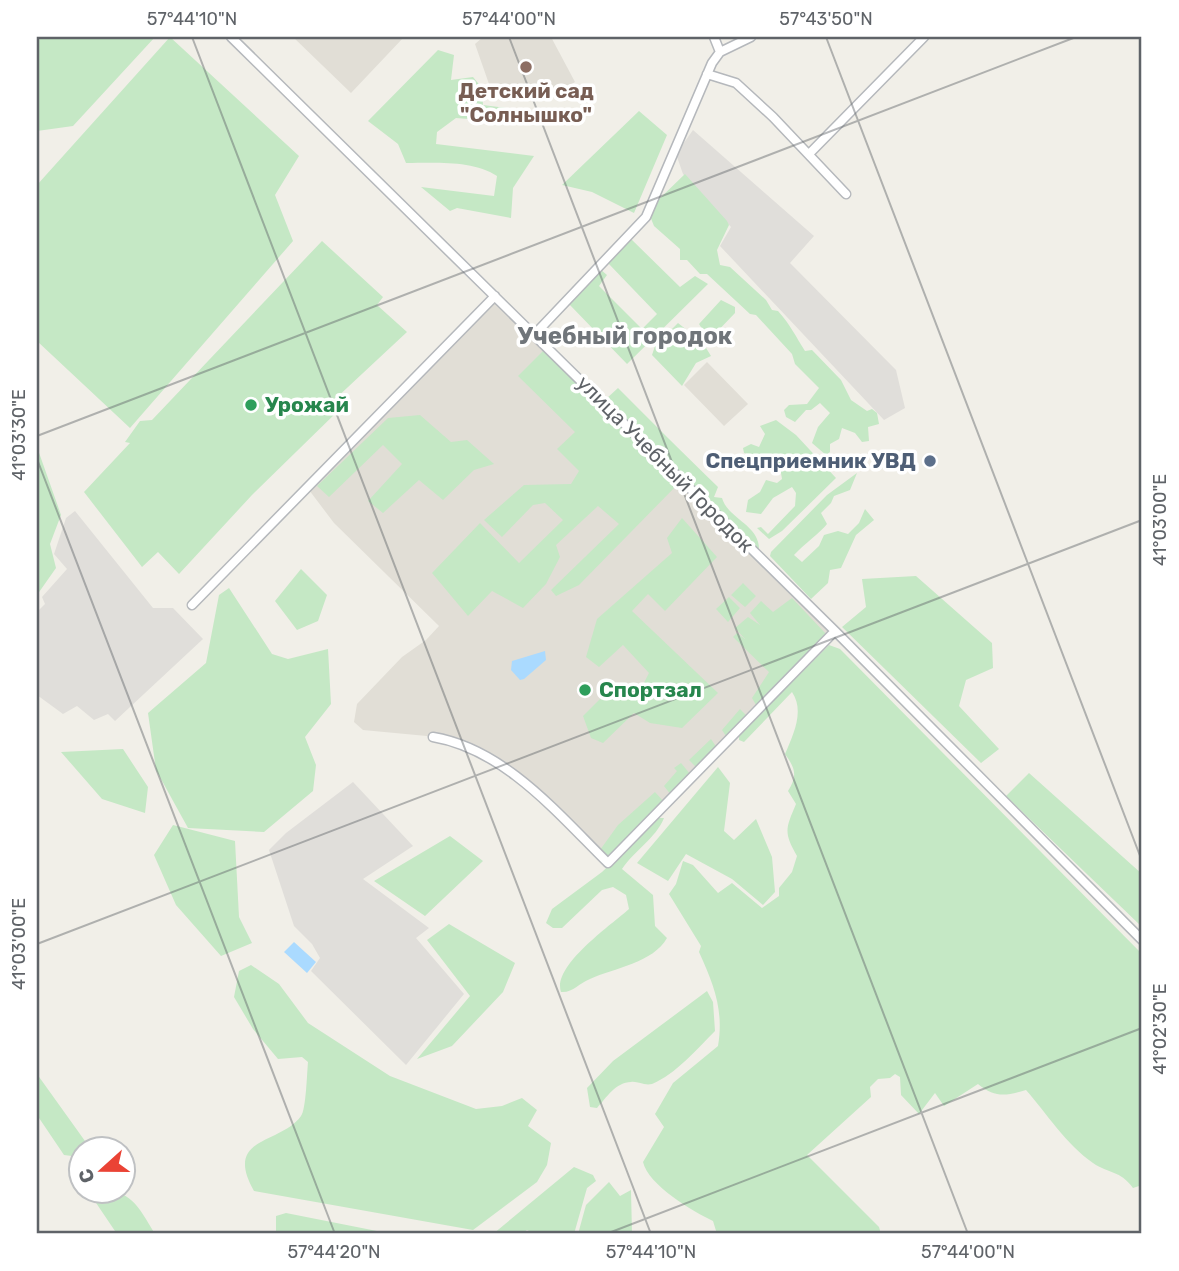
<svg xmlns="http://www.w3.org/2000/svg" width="1179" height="1271" font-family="Rubik,sans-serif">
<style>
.industrial{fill:#e0deda}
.education{fill:#e1ded6}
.green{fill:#c5e8c5}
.water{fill:#aadaff}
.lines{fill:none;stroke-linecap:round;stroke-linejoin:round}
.minor-casing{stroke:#b5b8bc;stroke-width:11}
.minor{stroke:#fff;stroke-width:8}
.ticks{fill:none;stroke:#5f6368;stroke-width:2;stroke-opacity:0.45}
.education-dot{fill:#8d6e63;stroke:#fff;stroke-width:2.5}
.leisure-dot{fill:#2e9e5b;stroke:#fff;stroke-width:2.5}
.service-dot{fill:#5c6f8a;stroke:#fff;stroke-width:2.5}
.labels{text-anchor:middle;stroke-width:7;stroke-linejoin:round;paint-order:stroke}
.education-label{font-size:21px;font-weight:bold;fill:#785e54;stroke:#fff}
.leisure-label{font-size:21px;font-weight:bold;fill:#27864d;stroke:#fff;text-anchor:start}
.service-label{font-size:21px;font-weight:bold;fill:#4e5e75;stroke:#fff;text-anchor:end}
.street-label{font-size:21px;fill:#5f6368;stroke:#fff}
.quarter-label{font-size:24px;font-weight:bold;fill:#70757a;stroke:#fff}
.neatline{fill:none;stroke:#5f6368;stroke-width:2.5}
.ticks-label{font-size:18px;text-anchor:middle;fill:#5f6368}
</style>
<rect width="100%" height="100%" fill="#f1efe8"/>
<path class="industrial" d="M693 130 814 236 790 263 896 370 905 408 884 420 720 246 731 227 683 174 676 154Z
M75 511 153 608H173L203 639 115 721 108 714 94 720 77 706 63 714 37 695V612L45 604 42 597 67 569 54 554 66 518Z
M353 782 413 846 363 879 429 928 416 938 464 994 406 1065 311 971 320 958 312 944 294 926 269 850 286 833Z"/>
<path class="education" d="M293 37H404L351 93Z
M483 37H551L575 82 561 91 489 84 475 44Z
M495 297 834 631 608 862 505 767 448 738 363 730 354 722 357 704 402 657 426 640 439 626 334 523 309 490Z
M707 362 748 404 724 426 684 385Z"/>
<path class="green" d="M42 37H155L73 126 37 131V42Z
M170 37 299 156 275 195 293 241 130 428 37 341V185Z
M438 50 454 55 451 80 473 77 482 88 483 105 529 111 531 124 456 118 437 132 436 144 534 156 513 188 511 218 457 208 450 211 421 187 494 196 497 176C473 160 434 163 406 163L398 144 368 121Z
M639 111 667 135 634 213 592 192 562 185Z
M685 174 727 221 729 225 717 250 720 265 730 267 766 300 772 310 778 311C790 324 796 337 805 351L812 350 841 380 851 400 867 411 872 409 877 413 879 424 868 427 869 441 862 442 855 433 842 428 839 439 830 444V452L826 455 812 443 818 427 830 413 820 403 811 410H806L795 422 786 417 784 410 789 405 807 404 819 388 795 364 792 354 756 315 750 314 707 274H700L687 260H680V249L654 226 650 216 656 202Z
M630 238 680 287 695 276 708 284 627 364 569 304 600 269 607 275 599 286 642 329 657 314 608 263Z
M322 241 383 297 377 305 407 332 333 401 340 409 252 495 179 574 158 552 142 567 84 492 130 443 125 442 140 421 152 420Z
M721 300 735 307V313L712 337 706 335 699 324Z
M678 323 703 343 711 356 696 363 682 386 652 355 655 346Z
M544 350 678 484 579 585 556 596 551 590 619 524 598 506 556 545 560 557 546 584 523 608 492 591 468 616 432 573 480 523 519 563 563 520 545 503 533 505 502 537 484 520 524 485 571 484 579 471 557 449 575 432 518 376Z
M618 388C651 421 687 457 718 487L714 497 722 498C728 519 760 525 759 550L606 399Z
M420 415 451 442 467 440 494 464 474 470 443 500 419 480 383 513 368 501 402 464 383 445 329 497 317 486 388 418Z
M776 420 796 435 836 478 782 531 769 539 757 528 761 527 768 534 795 506 796 493 792 487 773 498 761 514 746 512 748 500 760 492 766 480 777 483 782 479 781 473 766 467 758 456 744 453 743 448 751 444 759 447 765 434 760 426Z
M37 447 61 515 50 544 56 568 37 595Z
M857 473 850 490 834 496 831 503 821 513 827 524C821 532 803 545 794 555L802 562 819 546 824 535 838 531 848 534 859 523 865 509 874 520 856 535 841 568 830 570 828 583 811 599 770 556 771 552 827 495Z
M682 518 717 557 665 611 648 594 632 611 718 693 682 728 650 723 634 713 603 743 591 738 583 716 605 694 635 700 649 673 623 645 599 667 586 657 597 619 672 553 667 538Z
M301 569 327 595 318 621 297 630 275 601Z
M916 576 992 643 993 668 966 680 959 706 999 749 981 763 842 627 866 607 862 579Z
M743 583 756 596 745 607 731 595Z
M229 588 272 654 288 659 328 649 331 704 305 737 316 765 313 791 264 832 188 828 156 770 148 713 206 663 219 595Z
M729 597 740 608 728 622 716 609Z
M792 598 826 634 820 644 756 705 752 698 769 672 733 637 737 633 745 639 735 628 748 617 760 625 750 613 761 601 773 612Z
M829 645 840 649 1142 954V1185L1133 1188C1120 1170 1109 1174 1093 1163 1066 1144 1047 1114 1026 1090 1006 1096 995 1098 978 1084L944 1106 935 1093 919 1114 901 1095 900 1077 895 1074 890 1078 878 1079 870 1087 871 1097 807 1155 879 1227 881 1234H717L713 1221C694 1212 648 1185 643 1162L664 1127 655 1114 673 1083 718 1046C724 1010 714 985 699 952L701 946 669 894 676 884 683 861 693 865 718 893 732 883 762 908 779 896V888L792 872 797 856C783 832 786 828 796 804L788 791C798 775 795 768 785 754 793 735 805 711 792 692L744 742 739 740V735Z
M740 709 747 716 726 736 722 730Z
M711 739 717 748 700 767H696L689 760Z
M123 749 148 787 145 813 102 799 61 752Z
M681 763 691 775 671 795 664 786 677 771 674 768Z
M718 767 730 783 724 831 734 840 756 819 772 857 775 892 763 905 732 879 686 854 668 881 637 863Z
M1029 773 1142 874V927L1006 796Z
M655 792 665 803 606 858 600 850 618 825Z
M659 818H664C656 838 634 851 622 869L653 895 655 926 667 938C653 963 614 968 590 979 579 983 573 993 561 992 552 966 610 926 629 909L626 895 613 887 602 890 562 928H553L546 923 552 909 602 872Z
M173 825 235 841 239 917 252 943 221 956 176 905 154 855Z
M450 836 483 861 425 916 374 881Z
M449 924 515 963 503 992 452 1046 417 1059 470 996 427 940Z
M251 965 279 984 308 1023 390 1076 476 1109 502 1106 522 1098 537 1110 528 1126 551 1143 547 1165 537 1182 473 1230 254 1191C223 1136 280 1145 301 1116 306 1110 307 1073 308 1062L302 1057 278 1059 253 1029 234 997 239 971Z
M707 991 713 1002 715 1031C697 1049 676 1074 652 1084 644 1086 638 1081 631 1082 616 1082 606 1098 597 1108L590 1107 587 1088 613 1061Z
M37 1074 90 1148H80V1157L64 1155 37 1115Z
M574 1167 593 1175 596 1181 587 1188 574 1234H535L527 1230 521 1234H493Z
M609 1182 620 1196 631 1190 632 1234H578L586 1205Z
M88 1191C130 1188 135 1201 155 1234H117Z
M286 1213 392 1234H276V1216Z"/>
<path class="water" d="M545 651 546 660 524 679 520 680 511 670 512 661Z
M294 942 316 962 307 973 284 952Z"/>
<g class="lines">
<defs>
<path id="minor" d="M231 37 835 631 1142 940
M714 37 720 52
M707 74 736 83 773 117 846 194
M809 154 924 37
M534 335 646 217 712 63 720 52 751 37
M192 605 495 296
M433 737C505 749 559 815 608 863L835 631"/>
</defs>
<use href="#minor" class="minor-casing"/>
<use href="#minor" class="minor"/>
</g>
<path class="ticks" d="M192 37 651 1234M509 37 968 1234M826 37 1142 861M37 436 1076 37M37 459 335 1234M37 944 1142 520M606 1234 1142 1028"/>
<circle class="education-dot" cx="526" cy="67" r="7"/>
<g class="leisure-dot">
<circle cx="251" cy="405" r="7"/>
<circle cx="585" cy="690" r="7"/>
</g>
<circle class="service-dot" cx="930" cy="461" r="7"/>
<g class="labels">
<g class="education-label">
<text x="526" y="98">Детский сад<tspan x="526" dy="24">"Солнышко"</tspan></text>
</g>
<g class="leisure-label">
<text x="265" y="412">Урожай</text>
<text x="599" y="697">Спортзал</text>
</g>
<g class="service-label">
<text x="916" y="468">Спецприемник УВД</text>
</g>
<g class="street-label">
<text transform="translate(665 464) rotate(45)" y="7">улица Учебный Городок</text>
</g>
<g class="quarter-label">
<text x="625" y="344">Учебный городок</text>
</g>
</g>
<rect width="1179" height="1271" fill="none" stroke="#ffffff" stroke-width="77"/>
<g transform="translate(102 1170) rotate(249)"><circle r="33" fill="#ffffff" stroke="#bfc1c3" stroke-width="2"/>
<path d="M0-5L12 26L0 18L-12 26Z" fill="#ea4335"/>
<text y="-10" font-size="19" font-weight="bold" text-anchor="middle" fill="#5f6368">С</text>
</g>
<rect x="38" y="38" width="1102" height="1194" class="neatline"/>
<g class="ticks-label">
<text x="192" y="25">57°44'10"N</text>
<text x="509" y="25">57°44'00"N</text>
<text x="826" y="25">57°43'50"N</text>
<text transform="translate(19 435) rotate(-90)" y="6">41°03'30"E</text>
<text transform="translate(1160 520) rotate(-90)" y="6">41°03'00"E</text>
<text transform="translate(19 944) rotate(-90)" y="6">41°03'00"E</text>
<text transform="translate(1160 1029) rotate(-90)" y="6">41°02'30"E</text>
<text x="334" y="1258">57°44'20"N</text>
<text x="651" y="1258">57°44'10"N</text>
<text x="968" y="1258">57°44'00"N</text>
</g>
</svg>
